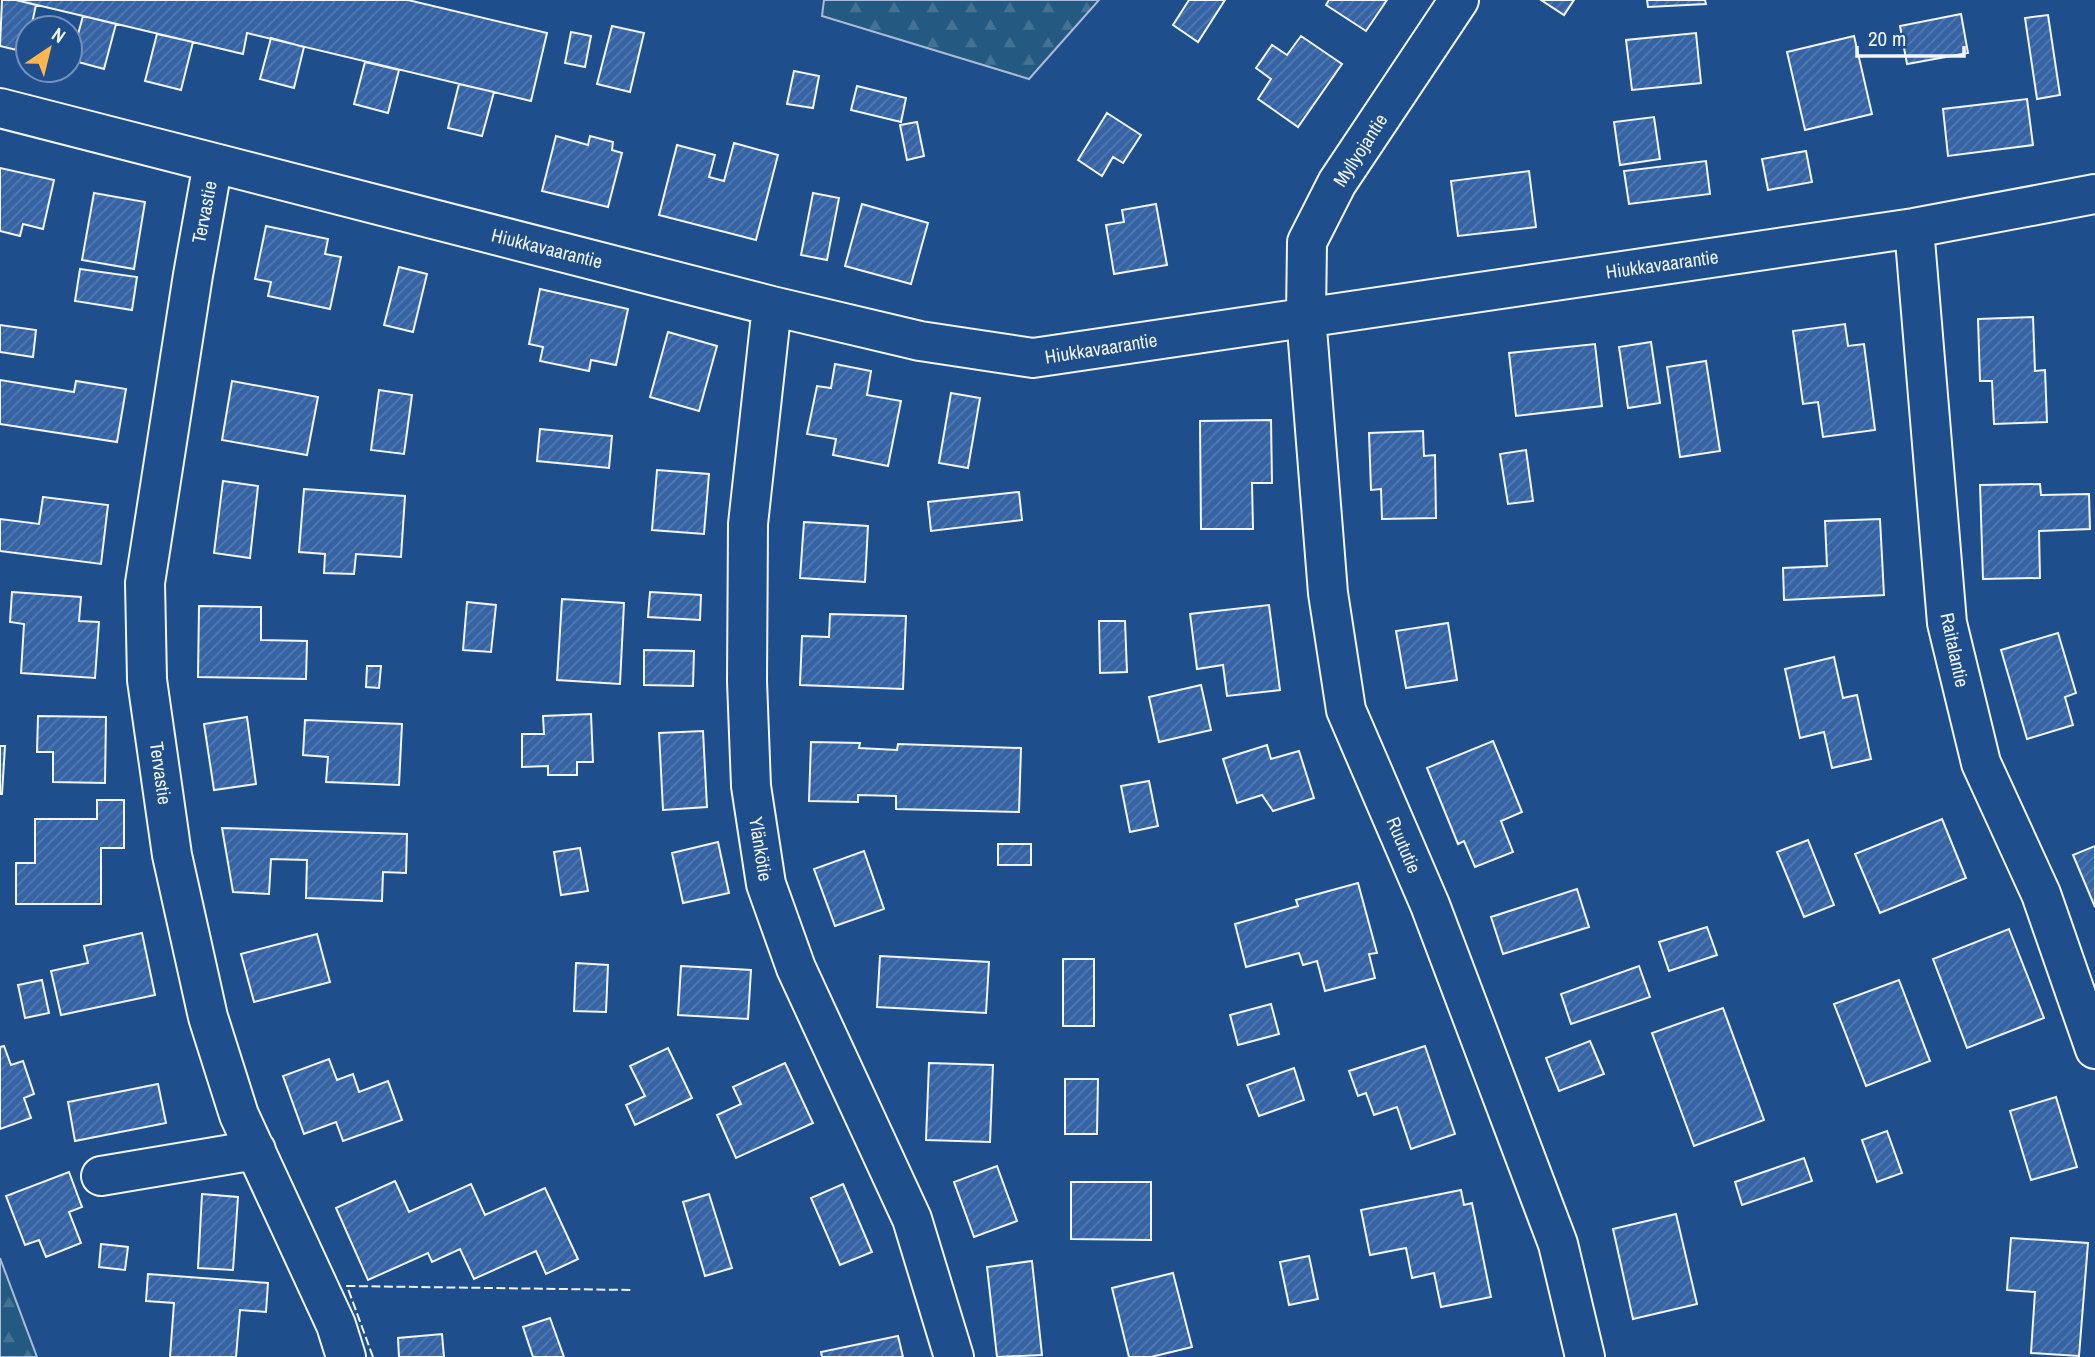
<svg xmlns="http://www.w3.org/2000/svg" width="2095" height="1357" font-family="'Archivo Narrow',sans-serif">
<style>
.forest{fill:url(#forest-firs);stroke:#a8bbd7;stroke-width:2}
.building{fill:url(#building-hatch);stroke:#f2f6ff;stroke-width:2}
.lines{fill:none;stroke-linecap:round;stroke-linejoin:round}
.minor-casing{stroke:#f2f6ff;stroke-width:42}
.minor{stroke:#1f4e8c;stroke-width:38}
.fence{stroke:#f2f6ff;stroke-width:2;stroke-dasharray:9 3.5;stroke-linecap:butt}
.labels{text-anchor:middle;stroke-width:5;stroke-linejoin:round;paint-order:stroke}
.street-label{font-size:19px;fill:#f2f6ff;stroke:#1f4e8c}
</style>
<defs>
<pattern id="forest-firs" width="22" height="20" patternUnits="userSpaceOnUse" patternTransform="scale(1.75)"><rect width="22" height="20" fill="#245a82"/><path d="M5 1l3.5 6h-7zM16 11l3.5 6h-7z" fill="#447295"/></pattern>
<pattern id="building-hatch" width="6" height="6" patternUnits="userSpaceOnUse" patternTransform="scale(1.75)"><rect width="6" height="6" fill="#3563a3"/><path d="M-1 1l2-2M0 6l6-6M5 7l2-2" fill="none" stroke="#537ab1"/></pattern>
</defs>
<rect width="100%" height="100%" fill="#1f4e8c"/>
<path class="forest" d="M824 0H1099L1029 79 822 16Z
M0 1258 37 1357H0Z"/>
<path class="building" d="M2 0H16L36 5 31 28H28L25 52 0 46Z
M16 0H408L547 33 531 101 247 33 243 54Z
M1189 0H1225L1198 42 1173 25Z
M1329 0H1387L1366 31 1326 5Z
M1541 0H1574L1564 15Z
M1647 0H1705L1706 4 1648 7Z
M1961 14 1968 53 1907 64 1900 26Z
M2048 15 2060 95 2037 99 2025 18Z
M83 16 116 24 104 69 71 60Z
M612 26 644 33 630 92 597 84Z
M571 32 591 36 585 67 565 63Z
M1696 33 1701 83 1632 90 1626 40Z
M157 34 193 42 181 90 145 81Z
M1301 36 1342 64 1298 127 1258 99 1271 79 1256 68 1272 45 1287 55Z
M1854 36 1872 114 1805 130 1787 52Z
M271 38 304 47 294 88 260 79Z
M365 62 399 70 388 113 354 104Z
M794 71 819 76 813 108 787 104Z
M459 84 494 92 482 136 448 128Z
M857 86 906 98 901 122 851 110Z
M2027 99 2033 145 1948 156 1943 109Z
M1107 113 1141 135 1123 163 1113 157 1102 176 1078 160Z
M1654 117 1660 159 1620 165 1614 122Z
M917 122 924 156 907 160 900 125Z
M556 136 588 145 590 136 613 142 612 150 622 153 608 207 542 191Z
M734 143 778 155 756 240 659 215 677 145 715 155 709 177 724 181Z
M1806 151 1812 182 1768 190 1762 159Z
M1706 161 1710 194 1629 204 1624 171Z
M0 168 54 180 43 229 23 224 20 236 0 231Z
M1529 171 1536 227 1458 236 1451 181Z
M94 193 145 202 134 269 82 260Z
M813 193 839 198 827 260 801 255Z
M862 204 928 223 911 284 845 266Z
M1156 204 1167 265 1114 274 1106 225 1124 222 1122 210Z
M266 226 328 239 325 254 341 257 330 309 268 296 271 282 255 279Z
M399 267 427 274 413 332 384 325Z
M80 269 137 277 132 310 75 301Z
M540 289 628 309 616 365 591 360 589 371 540 361 543 347 529 344Z
M2033 317 2035 371 2045 370 2047 422 1994 424 1992 381H1980L1978 319Z
M1845 324 1848 346 1864 344 1875 430 1823 437 1818 402 1803 404 1793 331Z
M0 325 36 330 33 357 0 352Z
M668 332 717 346 699 411 650 397Z
M1651 342 1660 403 1628 408 1619 347Z
M1595 344 1602 406 1516 416 1509 353Z
M1706 361 1720 451 1680 457 1667 367Z
M835 364 871 371 867 395 901 401 888 466 833 455 836 439 807 434 817 386 831 388Z
M0 380 74 392 76 381 126 389 117 442 0 424Z
M232 381 318 397 307 455 222 440Z
M379 390 412 395 404 454 371 450Z
M951 393 980 398 968 468 939 463Z
M1271 420 1272 483H1252L1253 529H1201L1200 421Z
M540 429 612 436 609 468 537 461Z
M1423 431 1424 456 1435 455 1436 518 1382 519 1381 489 1371 490 1369 433Z
M1526 450 1533 501 1508 504 1500 454Z
M657 470 709 474 704 534 652 530Z
M223 481 258 486 250 558 214 553Z
M2040 484 2041 495 2089 494 2090 529 2039 531 2040 578 1983 579 1980 485Z
M304 489 405 496 401 557 356 554 354 574 324 573 325 554 299 552Z
M1019 492 1022 520 931 531 928 502Z
M43 497 108 505 101 564 0 551V519L39 524Z
M1880 519 1884 595 1784 600 1783 568 1827 566 1825 521Z
M804 522 868 526 865 582 800 578Z
M12 592 81 597 79 621 99 622 95 678 21 673 24 624 10 622Z
M650 592 701 595 700 620 648 617Z
M562 599 624 603 620 684 557 680Z
M467 602 496 605 491 652 463 650Z
M1269 605 1280 690 1227 696 1223 665 1197 669 1190 614Z
M199 606 261 607V640L307 641 306 679 198 677Z
M830 614 906 616 903 689 800 685 802 636 829 637Z
M1099 621H1125L1127 672 1100 673Z
M1448 623 1457 680 1406 688 1396 631Z
M2058 633 2076 693 2065 697 2073 725 2027 739 2001 650Z
M644 650 694 651 693 686 644 685Z
M1834 657 1843 698 1857 695 1871 759 1832 768 1824 732 1800 738 1785 669Z
M367 666H381L379 688 366 687Z
M1201 685 1211 730 1159 742 1149 697Z
M591 714 593 762H577V775H548V766L522 767V734H544L543 716Z
M38 716 106 717 105 783 53 782V752H37Z
M247 717 256 784 214 790 204 724Z
M305 720 402 724 399 785 326 782 328 757 303 755Z
M703 731 707 807 663 810 659 733Z
M1493 741 1522 812 1501 821 1513 852 1475 867 1464 841 1458 844 1427 768Z
M811 742 860 743 859 748 897 750 898 744 1021 748 1019 812 896 809V796L858 795V802L809 801Z
M1267 745 1271 759 1299 751 1314 798 1273 811 1262 795 1237 803 1223 759Z
M0 746H5L2 794H0Z
M1149 781 1158 826 1130 832 1121 786Z
M97 800H124V848H101V904H16V863H35V819H97Z
M1942 819 1966 878 1880 913 1855 854Z
M222 828 407 834 406 873 383 872 382 901 306 898 307 860 271 859 269 894 233 892Z
M1808 840 1834 905 1804 917 1777 852Z
M718 842 729 893 683 903 672 853Z
M998 844H1031V865H998Z
M2095 846V907L2073 855Z
M580 848 588 891 561 895 554 852Z
M864 851 884 909 835 926 814 869Z
M1358 883 1377 953 1369 954 1375 978 1325 991 1317 961 1303 965 1299 953 1246 967 1235 924 1298 906 1296 900Z
M1577 889 1589 927 1503 954 1491 917Z
M1707 927 1717 955 1669 971 1659 942Z
M2009 929 2044 1018 1967 1048 1933 959Z
M142 933 155 995 61 1015 51 971 88 963 84 946Z
M317 934 330 982 254 1002 241 954Z
M880 956 989 962 986 1013 877 1007Z
M1063 959H1094V1026H1063Z
M576 963 608 965 606 1012 574 1011Z
M681 966 751 970 748 1019 678 1015Z
M1639 966 1650 997 1571 1024 1561 994Z
M42 980 49 1013 25 1018 18 985Z
M1899 980 1930 1061 1866 1086 1834 1004Z
M1271 1004 1279 1034 1238 1045 1230 1015Z
M1723 1008 1764 1120 1694 1146 1652 1033Z
M1590 1041 1604 1074 1559 1091 1546 1058Z
M4 1046 11 1065 23 1061 34 1094 24 1098 31 1118 0 1129V1047Z
M1425 1046 1455 1134 1411 1149 1397 1107 1374 1115 1366 1093 1358 1096 1349 1071Z
M668 1048 692 1098 635 1125 626 1105 645 1096 630 1066Z
M329 1059 337 1080 353 1074 359 1092 388 1081 402 1120 343 1141 336 1122 304 1134 283 1076Z
M785 1063 813 1123 736 1158 717 1115 741 1104 733 1087Z
M929 1063 993 1065 990 1142 926 1140Z
M1294 1068 1304 1100 1259 1116 1247 1085Z
M1065 1079H1098L1097 1134H1065Z
M158 1084 166 1123 75 1141 68 1102Z
M2056 1097 2077 1167 2031 1180 2010 1111Z
M1887 1131 1902 1173 1877 1182 1862 1140Z
M1804 1158 1812 1181 1742 1205 1735 1182Z
M997 1166 1017 1221 974 1237 954 1182Z
M69 1172 82 1207 69 1212 81 1243 46 1257 39 1240 25 1245 6 1196Z
M395 1181 409 1212 471 1184 485 1215 545 1188 578 1259 546 1274 536 1251 474 1279 460 1249 432 1262 428 1253 368 1280 336 1208Z
M1071 1182H1151V1240L1071 1239Z
M843 1184 872 1252 840 1265 811 1198Z
M1461 1190 1464 1205 1472 1203 1491 1297 1441 1307 1434 1273 1412 1278 1406 1248 1370 1255 1361 1210Z
M202 1194 238 1197 233 1270 198 1268Z
M709 1194 732 1268 705 1276 683 1202Z
M1676 1214 1697 1304 1633 1319 1613 1229Z
M2011 1238 2088 1243 2079 1356 2031 1353 2035 1292 2007 1290Z
M101 1244 128 1247 125 1270 99 1267Z
M1309 1256 1318 1299 1289 1305 1280 1262Z
M1032 1261 1042 1355 997 1357 987 1267Z
M1173 1273 1192 1347 1151 1357H1129L1112 1288Z
M148 1274 268 1283 266 1312 240 1310 236 1357H170L174 1303 146 1301Z
M550 1318 564 1357H533L523 1327Z
M442 1334 444 1357H399L398 1338Z
M898 1336 903 1357H822L821 1352Z"/>
<g class="lines">
<defs>
<path id="minor" d="M1459 0 1337 183 1307 242 1306 316 1328 593 1346 710 1430 905 1558 1244 1585 1357
M0 108 772 306 920 341 1033 358 1914 228 2095 194
M213 163 193 275 145 583 147 680 172 855 208 1017 239 1115 336 1325 346 1357
M1914 228 1947 623 1981 763 2041 894 2095 1049
M772 306 748 524 747 681 751 786 766 884 796 968 912 1219 954 1357
M101 1176 256 1150"/>
</defs>
<use href="#minor" class="minor-casing"/>
<use href="#minor" class="minor"/>
<path class="fence" d="M373 1357 347 1286 632 1290"/>
</g>
<g class="labels">
<g class="street-label">
<text transform="translate(1360 150) rotate(-57)" y="7">Myllyojantie</text>
<text transform="translate(204 212) rotate(-79)" y="7">Tervastie</text>
<text transform="translate(547 248) rotate(14)" y="7">Hiukkavaarantie</text>
<text transform="translate(1662 264) rotate(-8)" y="7">Hiukkavaarantie</text>
<text transform="translate(1101 348) rotate(-9)" y="7">Hiukkavaarantie</text>
<text transform="translate(1955 650) rotate(78)" y="7">Raitalantie</text>
<text transform="translate(161 773) rotate(82)" y="7">Tervastie</text>
<text transform="translate(1404 845) rotate(67)" y="7">Ruututie</text>
<text transform="translate(761 849) rotate(81)" y="7">Ylänkötie</text>
</g>
</g>
<g transform="translate(49 49) rotate(35)"><circle r="33" fill="#1f4e8c" stroke="#7391ba" stroke-width="2"/>
<path d="M0-5L12 26L0 18L-12 26Z" fill="#ffb74d"/>
<text y="-10" font-size="19" font-weight="bold" text-anchor="middle" fill="#f2f6ff">N</text>
</g>
<path d="M1857 46v10h107v-10" fill="none" stroke="#f2f6ff" stroke-width="3.5"/>
<text x="1868" y="46" font-size="21" fill="#f2f6ff" stroke="#1f4e8c" stroke-width="5" paint-order="stroke">20 m</text>
</svg>
